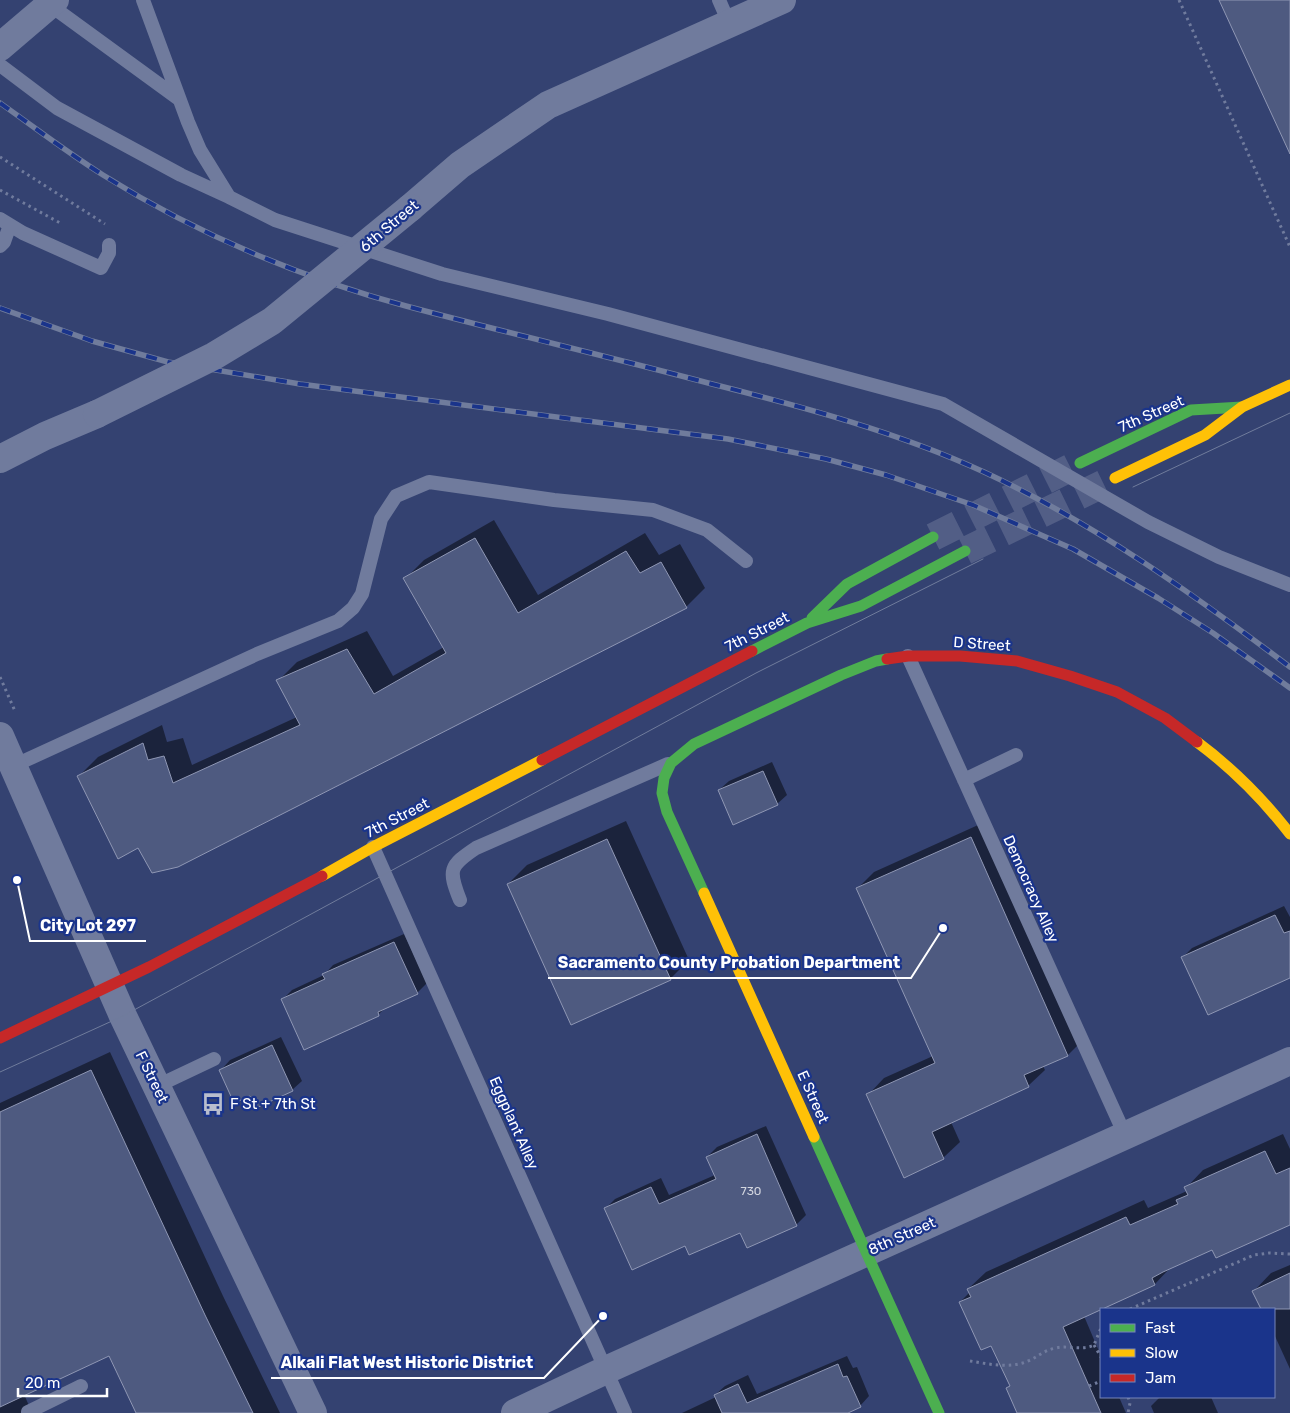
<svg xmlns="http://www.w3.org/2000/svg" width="1290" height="1413" font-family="Rubik,sans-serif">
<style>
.shadow{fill:#0007}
.building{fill:#4e5a80;stroke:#8f97b4}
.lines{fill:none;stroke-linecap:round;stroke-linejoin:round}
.secondary-tunnel{stroke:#525e86;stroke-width:28;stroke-dasharray:28 14;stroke-linecap:butt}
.path{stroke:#707b9d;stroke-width:3;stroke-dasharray:2.5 4;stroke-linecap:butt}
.lane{stroke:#707b9d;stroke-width:14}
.street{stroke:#707b9d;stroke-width:28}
.fast{stroke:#4caf50;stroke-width:11}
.slow{stroke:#ffc107;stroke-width:11}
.jam{stroke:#c62828;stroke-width:11}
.tram{stroke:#707c9c;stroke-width:1}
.rail-casing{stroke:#707c9c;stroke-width:5.5}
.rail{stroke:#1a348b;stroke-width:4;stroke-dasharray:11;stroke-linecap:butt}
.street-bridge{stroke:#707b9d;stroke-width:28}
.labels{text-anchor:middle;stroke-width:4.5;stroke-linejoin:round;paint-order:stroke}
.number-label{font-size:12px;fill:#d3d6df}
.street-label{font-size:15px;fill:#fff;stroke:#1a348b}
.poi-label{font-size:15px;fill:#fff;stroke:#1a348b;text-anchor:start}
.leader{fill:none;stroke:#fff;stroke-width:2}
.callout-dot{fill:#fff;stroke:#1a348b;stroke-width:2}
.callout-label{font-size:16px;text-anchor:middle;font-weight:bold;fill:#fff;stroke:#1a348b;stroke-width:4.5;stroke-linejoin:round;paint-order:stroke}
</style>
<rect width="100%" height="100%" fill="#344271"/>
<path class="shadow" d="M494 520 538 595 645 533 659 555 680 544 705 588 686 607 138 846 79 776 98 757 162 725 167 742 183 738 192 765 297 717 278 681 297 662 367 631 393 676 444 647 405 579 424 560Z
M772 762 787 795 777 804 719 790 729 781Z
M626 821 689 960 670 979 508 884 527 865Z
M987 821 1084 1039 1068 1055 1043 1066 1045 1070 1028 1086 951 1122 960 1142 943 1158 868 1095 884 1078 933 1056 858 888 874 872Z
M1284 906 1290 917V976L1182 958 1192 948Z
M404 934 427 983 417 993 386 1007 378 1015 282 1000 292 990 324 975 333 965Z
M281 1037 302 1081 292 1090 251 1095 221 1070 230 1060Z
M110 1052 223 1296 280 1413H138L110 1355 24 1394 32 1413H0V1103Z
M766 1126 806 1215 796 1225 740 1231 686 1244 605 1209 615 1199 661 1178 669 1195 715 1175 707 1157 717 1147Z
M1283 1134 1290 1149V1224L1212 1248 1171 1267 1155 1284 1084 1316 1101 1356V1397H1119L1126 1413H1019L1011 1385 992 1344 960 1302 970 1292 968 1289 986 1272 1144 1200 1148 1208 1187 1191 1186 1188 1203 1170Z
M1290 1265V1369L1274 1334V1309H1262L1254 1291 1271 1273Z
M847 1356 853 1368 857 1367 869 1396 860 1406 845 1413H682L716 1397 715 1395 725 1386 748 1375 757 1394Z
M1160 1397H1211L1218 1413H1154L1151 1406Z"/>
<path class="building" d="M1219 0H1290V154Z
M475 538 518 613 626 551 640 573 661 562 687 608 178 867 152 873 138 848 118 859 77 776 143 743 148 760 164 756 173 783 300 725 276 680 347 649 374 694 446 653 403 578Z
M763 771 778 805 733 825 718 790Z
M971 837 1068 1056 1024 1075 1029 1087 932 1132 944 1159 904 1178 866 1094 935 1063 856 888Z
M607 839 671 980 571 1025 507 884Z
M1275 915 1284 933 1290 931V978L1208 1015 1181 957Z
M394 942 418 994 378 1012 379 1016 304 1050 281 999 325 979 322 974Z
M272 1045 293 1091 256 1108 250 1096 234 1103 219 1070Z
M91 1070 205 1315 253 1413H136L109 1356 0 1407V1112Z
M757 1134 797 1226 747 1248 740 1233 689 1255 685 1246 632 1270 604 1208 651 1187 659 1204 716 1179 706 1157Z
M1265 1151 1276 1174 1290 1168V1225L1216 1258 1212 1250 1163 1272 1152 1278 1155 1285 1063 1327 1101 1413H1017L1006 1388 1010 1386 991 1346 981 1350 959 1302 971 1297 967 1289 1126 1217 1130 1225 1178 1204 1176 1200 1188 1195 1184 1187Z
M1290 1273V1309H1261L1252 1291Z
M838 1364 843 1377 847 1376 861 1407 848 1413H722L714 1395 738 1384 747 1403Z"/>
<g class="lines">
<path class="secondary-tunnel" d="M933 537 1080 463
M965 551 1115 478"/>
<path class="path" d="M1179 0 1290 247
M0 157 105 224
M0 190 62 224
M0 677 15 711
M1130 1309 1254 1255 1269 1253 1290 1254
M1094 1345 1101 1357
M970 1361C989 1364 1010 1369 1028 1361 1038 1357 1044 1350 1056 1348 1068 1345 1082 1351 1094 1345L1101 1328
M1089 1386 1101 1381
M1128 1397 1130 1403 1128 1413"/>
<path class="lane" d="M143 0 188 122 200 150 229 197 275 220 442 274 608 314 943 404 1148 522 1219 557 1290 585
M719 0 729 23
M46 2 179 99
M0 65 57 108 181 175 229 197
M0 219 23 233 101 268 109 253V245
M0 246 4 242 10 225
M908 656 1125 1135
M13 766 257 654 338 621 353 608 362 594 381 519 396 496 429 482 554 500 653 510 707 530 746 561
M964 780 1016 755
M373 847 625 1413
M460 900C448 870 449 866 476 848L668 764
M157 1086 214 1059
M28 1413V1412L81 1386"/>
<path class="street" d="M410 208 460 165 548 105 782 0
M0 459 45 436 97 414
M0 736 123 1016 313 1413
M515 1413 606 1370 1290 1061"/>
<path class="fast" d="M1080 463 1191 410 1242 407
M812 618 847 584 933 537
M752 651 807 623 861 606 965 551
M704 893 667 812 662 793 664 778 671 763 694 744 841 675 876 661 887 659
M814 1137 939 1413"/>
<path class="slow" d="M1115 478 1205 435 1242 407 1290 385
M1197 742C1232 768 1263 799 1290 834
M322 876 373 847 542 760
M704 893 814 1137"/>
<path class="jam" d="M887 659 908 656H960L1017 661 1070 676 1117 692 1165 718 1197 742
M542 760 752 651
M0 1038 149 967 322 876"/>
<path class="tram" d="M1133 487 1290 413
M0 1072 123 1016 756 673 983 559"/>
<defs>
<path id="rail" d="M0 103C34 127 68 153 103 175 197 234 299 277 406 306 508 333 610 357 712 384 804 407 897 432 984 472 1094 523 1193 594 1290 667
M0 308 92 341 168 362 300 384 728 439 826 459 886 475 973 505 1073 549 1158 598 1213 633 1290 688"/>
</defs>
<use href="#rail" class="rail-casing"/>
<use href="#rail" class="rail"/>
<path class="street-bridge" d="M0 47 55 0
M97 414 214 356 272 321 410 208"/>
</g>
<defs>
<symbol id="bus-bare" viewBox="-9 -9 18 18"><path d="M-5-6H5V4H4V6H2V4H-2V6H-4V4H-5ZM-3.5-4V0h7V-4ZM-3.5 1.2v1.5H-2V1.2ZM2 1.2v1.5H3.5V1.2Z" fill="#b8bdcd" stroke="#1a348b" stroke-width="2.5" paint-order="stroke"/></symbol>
</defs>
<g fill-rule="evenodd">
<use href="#bus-bare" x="197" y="1088" width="32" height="32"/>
</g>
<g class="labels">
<g class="number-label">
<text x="751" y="1195">730</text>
</g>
<g class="street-label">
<text transform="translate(389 226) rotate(-40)" y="5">6th Street</text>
<text transform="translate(1151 414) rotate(-24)" y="5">7th Street</text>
<text transform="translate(757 632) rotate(-27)" y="5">7th Street</text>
<text transform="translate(982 644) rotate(4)" y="5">D Street</text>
<text transform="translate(397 818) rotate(-27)" y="5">7th Street</text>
<text transform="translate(1031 889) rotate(66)" y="5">Democracy Alley</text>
<text transform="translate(152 1077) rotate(64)" y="5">F Street</text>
<text transform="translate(813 1097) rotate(66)" y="5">E Street</text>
<text transform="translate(514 1123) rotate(66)" y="5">Eggplant Alley</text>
<text transform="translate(902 1236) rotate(-24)" y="5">8th Street</text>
</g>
<g class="poi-label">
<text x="230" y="1109">F St + 7th St</text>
</g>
</g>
<path class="leader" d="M17 880L30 941H146M943 928L911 978H548M603 1316L544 1378H271"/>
<g class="callout-dot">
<circle cx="17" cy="880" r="5"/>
<circle cx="943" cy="928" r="5"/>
<circle cx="603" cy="1316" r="5"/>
</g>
<g class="callout-label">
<text x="88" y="931">City Lot 297</text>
<text x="729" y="968">Sacramento County Probation Department</text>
<text x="407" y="1368">Alkali Flat West Historic District</text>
</g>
<rect x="1100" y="1308" width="175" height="90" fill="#1a348b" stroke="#7685b9"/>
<rect x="1110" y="1324" width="25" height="8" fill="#4caf50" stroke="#7685b9"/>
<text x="1145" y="1333" font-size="15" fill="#ffffff">Fast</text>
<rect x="1110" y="1349" width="25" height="8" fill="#ffc107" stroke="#7685b9"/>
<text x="1145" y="1358" font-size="15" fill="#ffffff">Slow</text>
<rect x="1110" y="1374" width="25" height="8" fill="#c62828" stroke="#7685b9"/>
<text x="1145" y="1383" font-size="15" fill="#ffffff">Jam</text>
<path d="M18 1388v8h89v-8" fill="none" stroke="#ffffff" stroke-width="2.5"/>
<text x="25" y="1388" font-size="15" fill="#ffffff" stroke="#1a348b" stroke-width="4" paint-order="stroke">20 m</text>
</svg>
